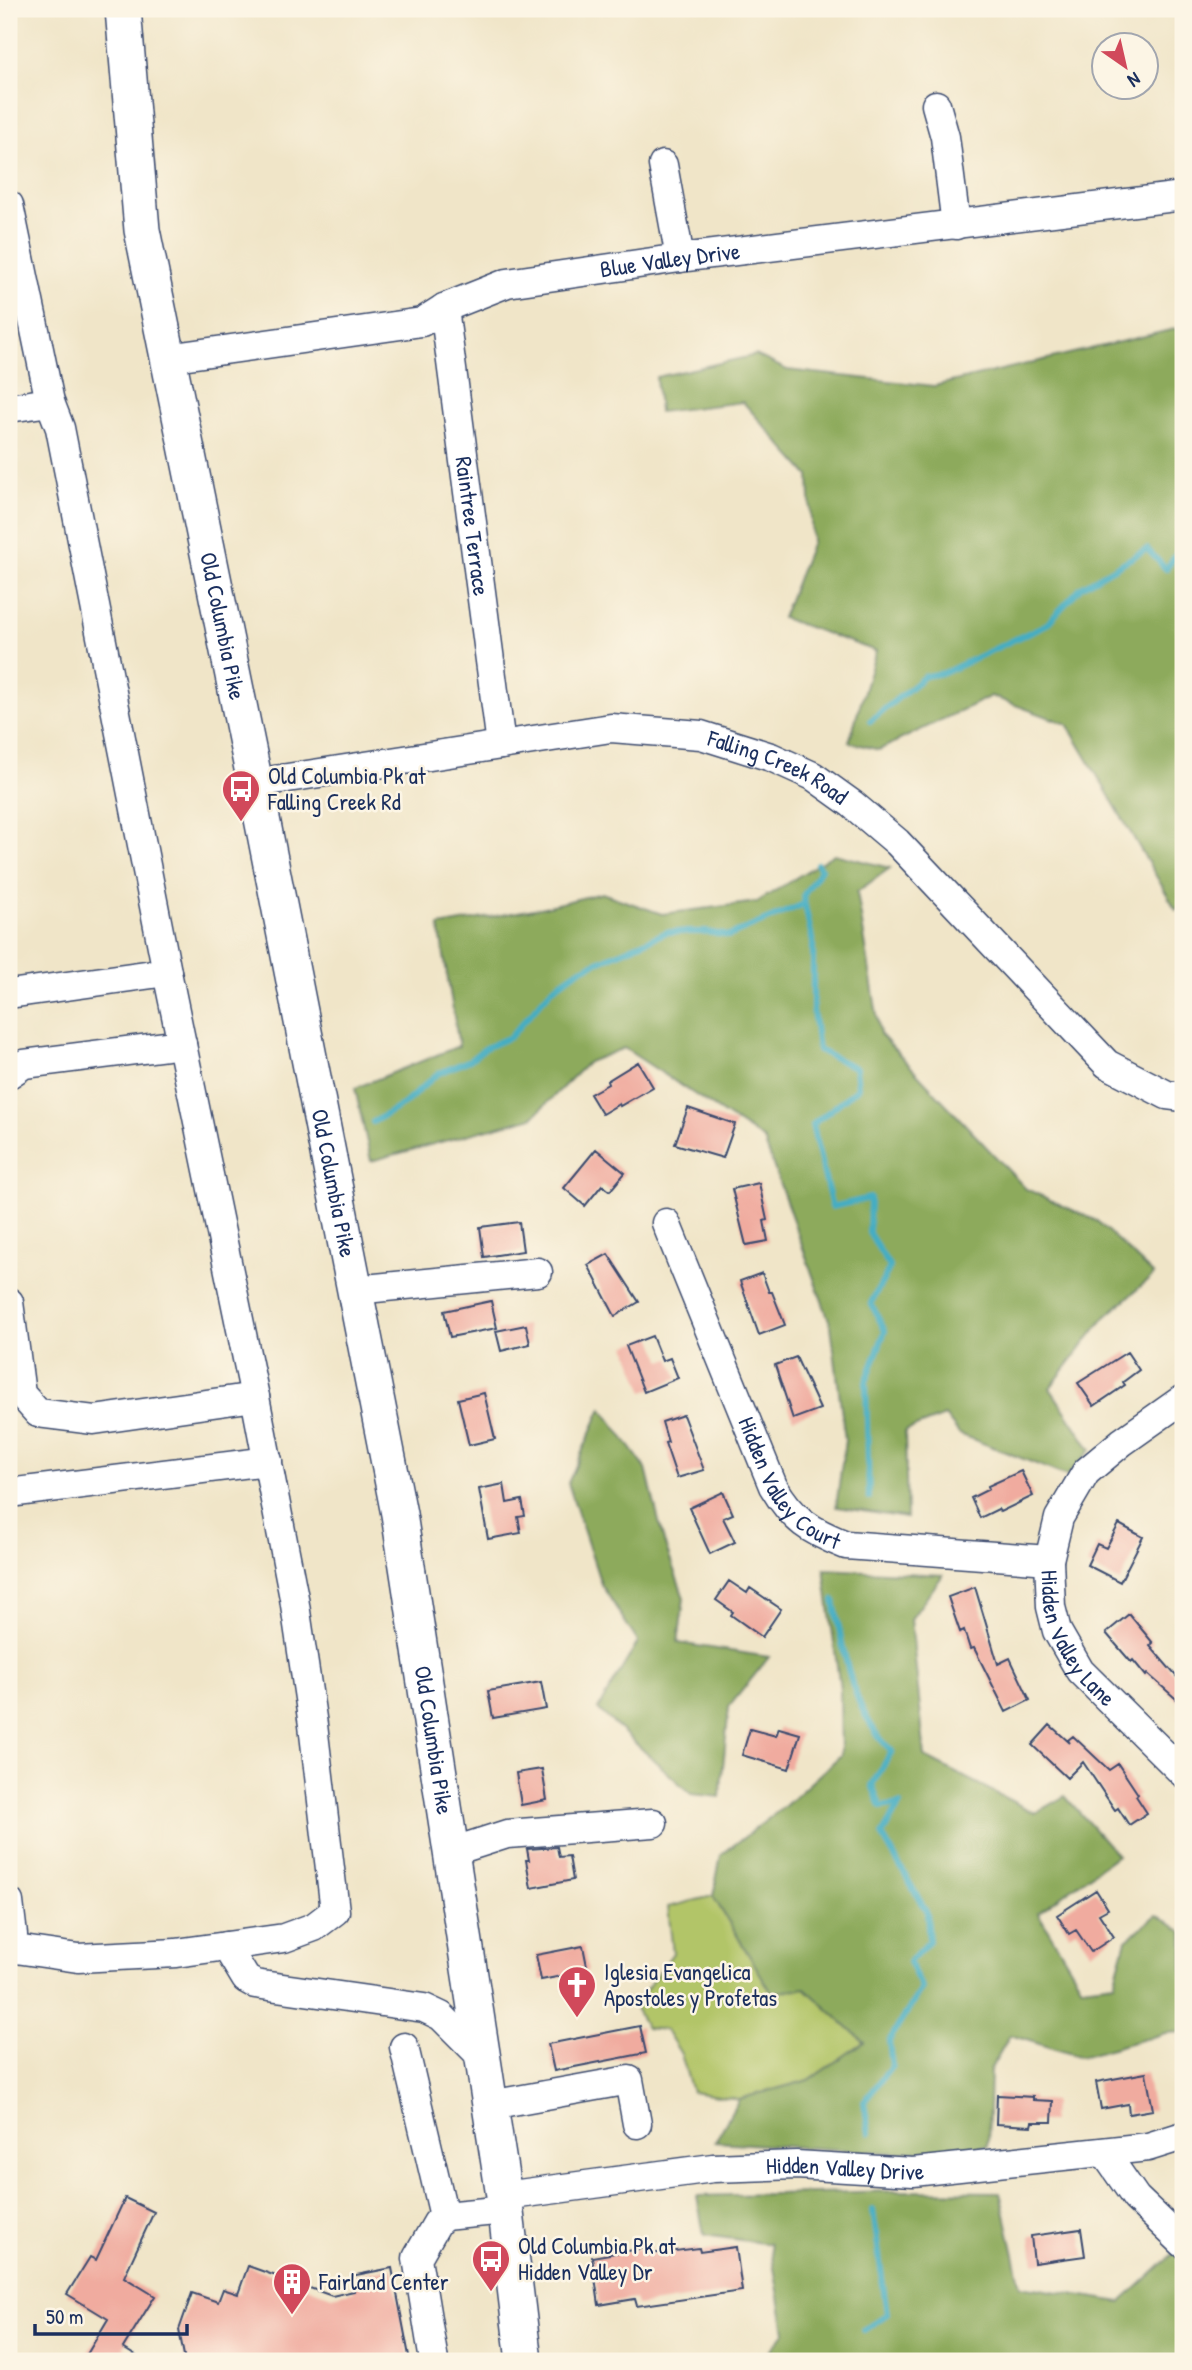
<svg xmlns="http://www.w3.org/2000/svg" width="1192" height="2370" font-family="'Patrick Hand',sans-serif">
<style>
.green{fill:#b2c568;stroke:#667a63;stroke-width:2}
.forest{fill:#8daa5c;stroke:#546c5d;stroke-width:2}
.lines{fill:none;stroke-linecap:round;stroke-linejoin:round}
.stream{stroke:#44adc3;stroke-width:6}
.building{fill:#f0ab9f}
.minor-casing{stroke:#3b4a6e;stroke-width:31}
.major-casing{stroke:#3b4a6e;stroke-width:38}
.minor{stroke:#fff;stroke-width:28}
.major{stroke:#fff;stroke-width:35}
.labels{text-anchor:middle;stroke-width:5;stroke-linejoin:round;paint-order:stroke}
.street-label{font-size:23px;fill:#1b2f5e;stroke:#fcf5e5}
.poi-label{font-size:23px;fill:#1b2f5e;stroke:#fcf5e5;text-anchor:start}
</style>
<rect width="100%" height="100%" fill="#fcf5e5"/>
<filter id="ink" filterUnits="userSpaceOnUse"><feTurbulence type="fractalNoise" baseFrequency=".0143" numOctaves="2"/><feDisplacementMap in="SourceGraphic" scale="14" xChannelSelector="R" yChannelSelector="G"/><feConvolveMatrix kernelMatrix="1 2 1 2 8 2 1 2 1" color-interpolation-filters="sRGB"/></filter>
<filter id="wash" filterUnits="userSpaceOnUse"><feTurbulence type="fractalNoise" baseFrequency=".00686" numOctaves="4" result="noise"/><feDisplacementMap in="SourceGraphic" scale="28" xChannelSelector="R" yChannelSelector="G"/><feGaussianBlur stdDeviation="1.57" result="paint"/><feColorMatrix in="noise" values="0 0 0 0 0 0 0 0 0 0 0 0 0 0 0 0 0 1.4 0 .05"/><feComposite in="paint" operator="in"/></filter>
<g filter="url(#wash)">
<rect width="100%" height="100%" fill="#f0e5c8"/>
<path class="green" d="M713 1896 772 1993 805 1988 864 2042 809 2080 739 2099 692 2092 681 2054 666 2030 646 2028 634 2006 673 1953 668 1907Z"/>
<path class="forest" d="M1183 327V903L1176 910 1067 724 991 696 879 750 849 742 876 651 782 618 812 542 809 476 743 402 659 412 656 377 756 355 787 370 934 386Z
M834 854 890 868 857 892 880 1034 1026 1189 1097 1221 1154 1275 1105 1317 1050 1388 1091 1450 1067 1476 959 1434 945 1416 905 1431 907 1518 836 1507 845 1440 831 1326 764 1140 624 1048 588 1062 533 1117 371 1161 355 1088 459 1046 439 926 540 908 602 893 662 914 757 902Z
M602 1408 646 1469 664 1542 684 1598 678 1643 769 1657 729 1707 720 1797 691 1794 598 1709 638 1642 601 1584 568 1483Z
M824 1569 943 1575 911 1619 925 1757 1035 1813 1065 1796 1117 1855 1038 1913 1082 1987 1114 1983 1126 1940 1157 1915 1183 1932V2032L1166 2033 1081 2057 1010 2035 990 2070 988 2146 897 2153 715 2142 739 2099 809 2080 864 2042 805 1988 772 1993 713 1896 721 1855 785 1806 841 1755 840 1689Z
M896 2191 1000 2192 1021 2286 1121 2302 1175 2252 1183 2261V2361H769L768 2354 785 2332 770 2244 704 2235 697 2196Z"/>
<g class="lines">
<path class="stream" d="M870 721 925 676 944 673 1047 624 1081 587 1147 549 1166 569 1183 545
M817 864 821 869 803 896 813 943V1009L818 1050 856 1068 858 1088 812 1125 832 1207 870 1198 869 1233 890 1267 871 1303 885 1331 866 1382 869 1498
M373 1122 404 1104 437 1074 470 1060 485 1048 510 1037 553 988 579 970 667 932H706L729 936 804 904
M834 1600C843 1651 852 1714 892 1751L872 1785 881 1807 900 1804 882 1835 927 1913 929 1941 909 1962 922 1988 889 2041 892 2066 864 2102 869 2133
M864 2330 887 2314 873 2210"/>
</g>
<g id="blocks">
<path class="building" d="M638 1062 653 1087 620 1106 619 1104 602 1114 590 1094 608 1084 607 1081Z
M688 1108 735 1124 723 1158 675 1144Z
M596 1149 625 1173 610 1191 602 1185 585 1206 564 1188Z
M759 1183 767 1220 764 1221 768 1241 746 1245 732 1189Z
M519 1222 523 1251 484 1257 480 1227Z
M608 1254 639 1302 615 1316 588 1265Z
M762 1273 769 1292H772L785 1325 759 1335 740 1281Z
M491 1301 497 1328 450 1337 444 1311Z
M526 1325 530 1344 501 1351 496 1331Z
M652 1336 662 1361 670 1358 678 1378 644 1392 626 1346Z
M1127 1352 1139 1370 1123 1382 1125 1385 1094 1406 1078 1383Z
M796 1357 820 1409 793 1419 775 1365Z
M484 1393 495 1439 469 1445 458 1399Z
M683 1415 704 1470 677 1478 665 1443 668 1442 662 1422Z
M1021 1471 1033 1496 1000 1512 998 1509 980 1518 971 1498 989 1489 988 1486Z
M504 1484 507 1503 522 1500 525 1516 518 1517 521 1533 488 1539 479 1489Z
M723 1492 733 1514 723 1518 735 1542 710 1554 689 1508Z
M1119 1524 1143 1537 1120 1582 1087 1565 1097 1544 1106 1548Z
M729 1581 747 1593 750 1588 781 1609 762 1637 731 1615 733 1612 716 1600Z
M975 1587 998 1664 1010 1658 1030 1700 1006 1712 974 1648 970 1649 964 1630 960 1632 948 1597Z
M1129 1614 1153 1643 1150 1646 1183 1684V1705L1148 1674 1146 1676 1133 1660 1131 1662 1106 1633Z
M541 1682 546 1709 493 1718 488 1691Z
M1050 1725 1070 1743 1068 1740 1073 1736 1109 1770 1118 1764 1138 1794 1136 1796 1147 1813 1129 1825 1118 1808 1115 1810 1083 1762 1067 1778 1032 1745Z
M779 1728 800 1734 789 1769 742 1755 750 1729 776 1736Z
M542 1769 547 1800 521 1805 516 1773Z
M557 1847 559 1857 569 1856 573 1880 531 1888 526 1860H529L527 1849Z
M1096 1890 1108 1909 1099 1914 1114 1937 1091 1952 1076 1930 1069 1934 1057 1915Z
M583 1946 588 1971 541 1980 536 1955Z
M640 2026 646 2053 554 2071 548 2044Z
M1146 2073 1153 2110 1129 2114 1128 2104 1101 2109 1096 2082Z
M997 2095 1033 2097V2100L1053 2101 1052 2122H1032L1031 2126 996 2124Z
M125 2198 154 2212 124 2277 155 2296 123 2348 144 2361H83L108 2319 67 2294 90 2257 96 2260Z
M1081 2229 1085 2256 1034 2263 1031 2236Z
M650 2247 651 2254 699 2248 700 2252 736 2247 742 2291 637 2306 635 2299 599 2305 592 2257Z
M248 2266 332 2296 354 2291 351 2276 392 2268 410 2361H185L179 2330 192 2293 218 2302 223 2289 238 2294Z"/>
</g>
</g>
<g filter="url(#ink)">
<use href="#blocks" fill-opacity="0" stroke="#3b4a6e" stroke-width="2"/>
<g class="lines">
<defs>
<g id="minor">
<path d="M936 105 945 137 956 225"/>
<path d="M663 165 680 258"/>
<path d="M9 205 50 402 60 428 167 972 255 1397 294 1598 313 1725 335 1911 314 1927 284 1938 176 1953 78 1958 9 1948"/>
<path id="s1" d="M444 308 501 745"/>
<path id="s2" d="M167 358 422 322 444 308 507 283 680 258 1183 196"/>
<path d="M9 408 50 402"/>
<path id="s3" d="M255 783 611 728 701 735 771 757 813 776 852 804 897 842 1107 1064 1167 1095 1183 1097"/>
<path d="M9 994 167 972"/>
<path d="M9 1074 24 1064 182 1044"/>
<path id="s4" d="M666 1223 773 1486C793 1520 810 1531 846 1545L1049 1560"/>
<path d="M355 1290 538 1272"/>
<path d="M9 1302 21 1394 38 1413 94 1420 255 1397"/>
<path id="s5" d="M1183 1399 1122 1442 1086 1472 1059 1518 1049 1560 1051 1607 1057 1631 1080 1671 1183 1773"/>
<path d="M9 1493 268 1461"/>
<path d="M451 1852 507 1834 653 1823"/>
<path d="M9 1902 13 1935 11 1948"/>
<path d="M226 1946 246 1979 255 1984 424 2008 441 2016 482 2057"/>
<path d="M404 2047 444 2216 506 2210"/>
<path d="M490 2105 629 2080 637 2124"/>
<path d="M1104 2152 1136 2198 1183 2243"/>
<path id="s6" d="M504 2196 713 2168 796 2165 913 2172 1148 2147 1183 2136"/>
<path d="M434 2361 417 2258 437 2223 444 2216"/>
</g>
<g id="major">
<path id="s7" d="M123 9 142 230 255 783 399 1514 504 2196 524 2361"/>
</g>
</defs>
<use href="#minor" class="minor-casing"/>
<use href="#major" class="major-casing"/>
<use href="#minor" class="minor"/>
<use href="#major" class="major"/>
</g>
</g>
<defs>
<symbol id="bus-pin" viewBox="-11 -11 22 30"><path d="M0 17L-7.5 6A9.5 9.5 0 1 1 7.5 6Z" fill="#d1495b" stroke="#fcf5e5"/><path d="M-5-6H5V4H4V6H2V4H-2V6H-4V4H-5ZM-3.5-4V0h7V-4ZM-3.5 1.2v1.5H-2V1.2ZM2 1.2v1.5H3.5V1.2Z" fill="#fff"/></symbol>
<symbol id="church-pin" viewBox="-11 -11 22 30"><path d="M0 17L-7.5 6A9.5 9.5 0 1 1 7.5 6Z" fill="#d1495b" stroke="#fcf5e5"/><path d="M-1.2-6h2.4v3.5h3.3v2.4h-3.3V6h-2.4V-.1h-3.3v-2.4h3.3Z" fill="#fff"/></symbol>
<symbol id="building-pin" viewBox="-11 -11 22 30"><path d="M0 17L-7.5 6A9.5 9.5 0 1 1 7.5 6Z" fill="#d1495b" stroke="#fcf5e5"/><path d="M-4-6H4V6H1V3H-1V6H-4ZM-2.5-4.3h1.7v1.8h-1.7ZM.8-4.3h1.7v1.8H.8ZM-2.5-1h1.7V.8h-1.7ZM.8-1h1.7V.8H.8Z" fill="#fff"/></symbol>
</defs>
<g fill-rule="evenodd">
<use href="#bus-pin" x="219" y="767" width="44" height="60"/>
<use href="#church-pin" x="555" y="1963" width="44" height="60"/>
<use href="#bus-pin" x="469" y="2237" width="44" height="60"/>
<use href="#building-pin" x="270" y="2260" width="44" height="60"/>
</g>
<g class="labels">
<g class="street-label">
<text dy="8" stroke="none"><textPath href="#s2" startOffset="516">Blue Valley Drive</textPath></text>
<text dy="8" stroke="none"><textPath href="#s1" startOffset="220">Raintree Terrace</textPath></text>
<text dy="8" stroke="none"><textPath href="#s7" startOffset="626">Old Columbia Pike</textPath></text>
<text dy="8" stroke="none"><textPath href="#s3" startOffset="534">Falling Creek Road</textPath></text>
<text dy="8" stroke="none"><textPath href="#s7" startOffset="1194">Old Columbia Pike</textPath></text>
<text dy="8" stroke="none"><textPath href="#s4" startOffset="292">Hidden Valley Court</textPath></text>
<text dy="8" stroke="none"><textPath href="#s5" startOffset="304">Hidden Valley Lane</textPath></text>
<text dy="8" stroke="none"><textPath href="#s7" startOffset="1760">Old Columbia Pike</textPath></text>
<text dy="8" stroke="none"><textPath href="#s6" startOffset="343">Hidden Valley Drive</textPath></text>
</g>
<g class="poi-label">
<text x="268" y="784">Old Columbia Pk at<tspan x="268" dy="26">Falling Creek Rd</tspan></text>
<text x="604" y="1980">Iglesia Evangelica<tspan x="604" dy="26">Apostoles y Profetas</tspan></text>
<text x="518" y="2254">Old Columbia Pk at<tspan x="518" dy="26">Hidden Valley Dr</tspan></text>
<text x="319" y="2290">Fairland Center</text>
</g>
</g>
<rect width="1192" height="2370" fill="none" stroke="#fcf5e5" stroke-width="35"/>
<g transform="translate(1125 66) rotate(146)"><circle r="33" fill="#fcf5e5" stroke="#a2a6af" stroke-width="2"/>
<path d="M0-5L12 26L0 18L-12 26Z" fill="#d1495b"/>
<text y="-10" font-size="19" font-weight="bold" text-anchor="middle" fill="#1b2f5e">N</text>
</g>
<path d="M35 2324v10h152v-10" fill="none" stroke="#1b2f5e" stroke-width="3.5"/>
<text x="46" y="2324" font-size="21" fill="#1b2f5e" stroke="#fcf5e5" stroke-width="5" paint-order="stroke">50 m</text>
</svg>
